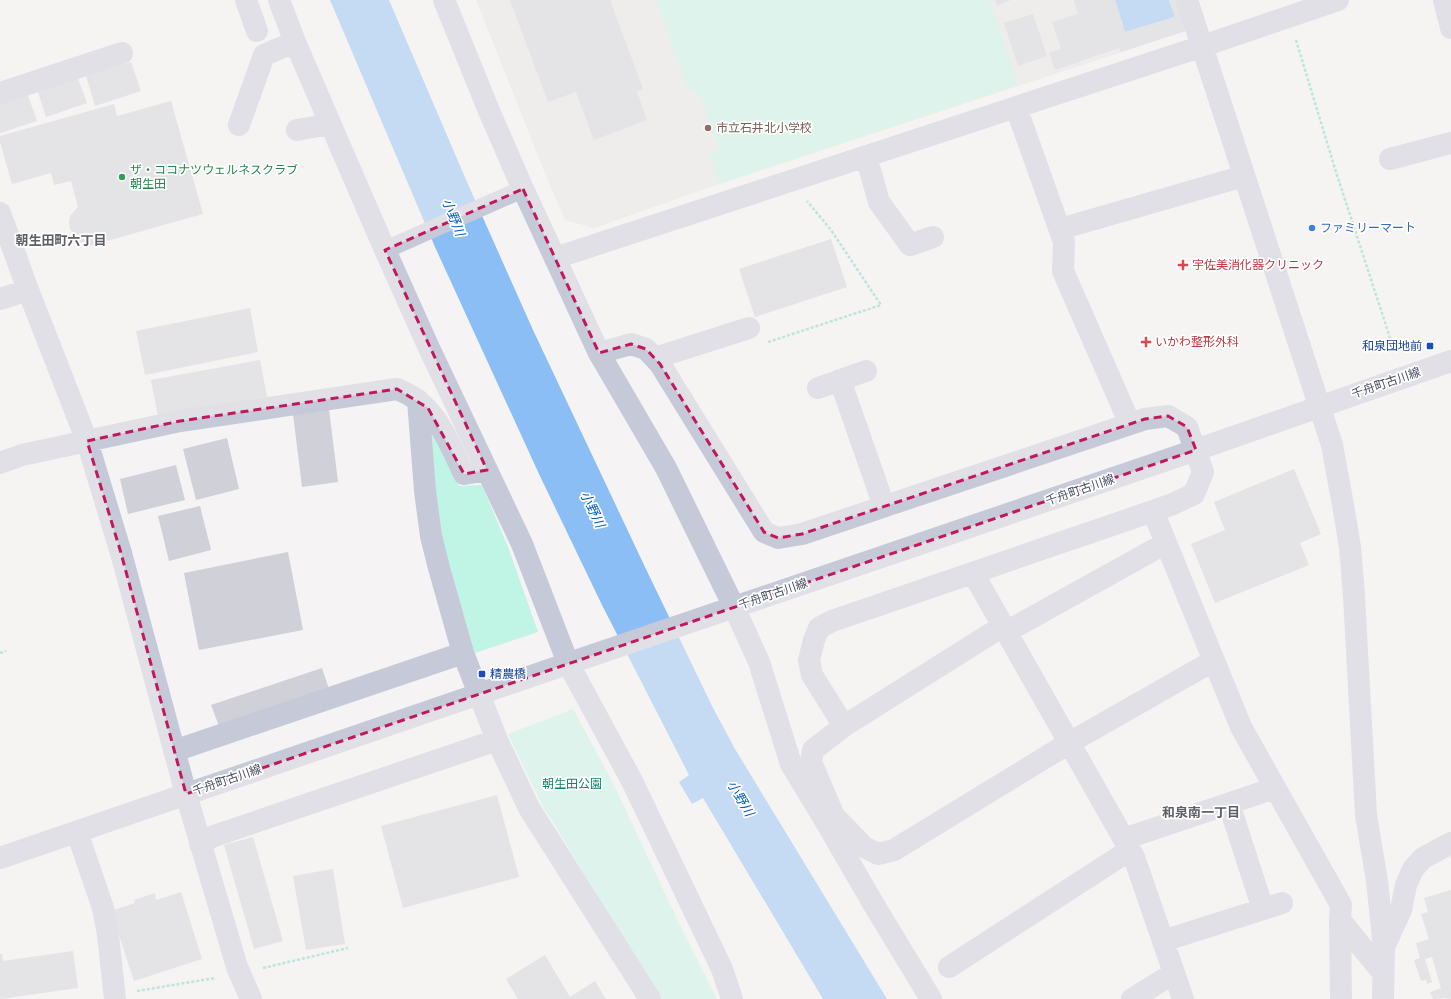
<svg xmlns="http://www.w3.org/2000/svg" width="1451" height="999" font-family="Arial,'Noto Sans JP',sans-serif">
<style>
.education{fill:#e6e4e5}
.green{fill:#c0f4e4}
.water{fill:#8abef4}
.building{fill:#cfd0d8}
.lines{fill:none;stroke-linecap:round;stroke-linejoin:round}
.path{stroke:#74d5c3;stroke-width:2.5;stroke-dasharray:3 2;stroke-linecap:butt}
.pedestrian{stroke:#c6cad8;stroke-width:18}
.minor{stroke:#c6cad8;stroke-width:22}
.tertiary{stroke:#c6cad8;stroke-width:22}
.marked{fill:none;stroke:#c2185b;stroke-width:3;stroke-dasharray:8 5;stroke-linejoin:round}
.education-dot{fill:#8d6e63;stroke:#fff;stroke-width:1.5}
.leisure-dot{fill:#2e9e5b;stroke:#fff;stroke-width:1.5}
.shop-dot{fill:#3f7fe0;stroke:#fff;stroke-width:1.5}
.health-dot{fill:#e0444e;stroke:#fff;stroke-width:1.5}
.transit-dot{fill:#1a4fb4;stroke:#fff;stroke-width:1.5}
.labels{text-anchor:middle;stroke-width:3.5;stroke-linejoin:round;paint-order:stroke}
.education-label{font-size:12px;fill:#785e54;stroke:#fff;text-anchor:start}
.leisure-label{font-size:12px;fill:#27864d;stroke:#fff;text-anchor:start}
.shop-label{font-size:12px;fill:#366cbe;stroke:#fff;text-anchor:start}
.health-label{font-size:12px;fill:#be3a42;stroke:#fff;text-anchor:start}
.transit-label{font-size:12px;fill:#164399;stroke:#fff;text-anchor:end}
.street-label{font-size:12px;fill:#484e62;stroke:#fff}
.park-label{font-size:12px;fill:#10816a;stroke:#fff}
.water-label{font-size:13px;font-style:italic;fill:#005cbd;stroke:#fff}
.neighbourhood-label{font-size:13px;font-weight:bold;fill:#5e6068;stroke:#fff}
</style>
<rect width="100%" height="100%" fill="#f5f3f3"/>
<path class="education" d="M476 0H1182L1192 29 719 184 594 228 565 220 544 171Z"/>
<path class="green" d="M656 0H990L1018 85 719 184 709 154 720 150 700 95 687 88Z
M429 427 459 486 482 485 508 547 538 632 475 653 467 643 437 531Z
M573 709 612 781 678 921 717 999H661L541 803 508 734Z"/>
<path class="water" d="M330 0H389L467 182 533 330 645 567 712 706 735 749 887 999H823L703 798 692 804 679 782 689 775 602 605 539 474 435 247Z
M1115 0H1169L1175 17 1125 32Z"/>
<path class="building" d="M510 0H610L643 89 637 92 647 120 594 140 576 92 548 102Z
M995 0H1011L997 5Z
M1074 0H1115L1125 32 1175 17 1169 0H1182L1192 29 1121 52 1119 48 1055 70 1049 53 1061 49 1052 22 1078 14Z
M1033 14 1047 56 1018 66 1004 23Z
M131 62 141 91 95 106 86 76Z
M76 73 87 103 46 117 36 86Z
M26 90 37 121 0 133V99Z
M171 101 203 214 89 246 78 241 70 229 69 222 70 216 78 207 71 181 54 185 51 173 12 184 0 142V136L114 104 117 116Z
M831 239 847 287 755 317 739 269Z
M250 308 258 352 145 375 136 331Z
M260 360 267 397 158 416 151 380Z
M329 409 338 482 302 487 293 414Z
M227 438 239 489 196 500 183 449Z
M176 465 185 500 128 514 120 479Z
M1294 469 1321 534 1300 543 1309 565 1215 603 1191 544 1225 530 1214 502Z
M200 506 211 550 169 561 158 516Z
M288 552 303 630 199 650 184 573Z
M322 668 329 689 219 726 211 705Z
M497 795 519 877 403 908 381 826Z
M253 837 283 941 254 949 224 845Z
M333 869 345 944 306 950 293 876Z
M1451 890V999L1444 998 1433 999 1430 992 1441 988 1432 957 1425 959 1432 982 1427 984 1426 980 1421 981 1414 960 1420 958 1416 943 1429 939 1421 914 1428 912 1424 898Z
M181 892 202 959 134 981 111 911 135 903 134 900 155 893 156 900Z
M73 951 78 988 0 999V954H2L3 961Z
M545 955 570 997 595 981 606 999H518L506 979Z"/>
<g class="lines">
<path class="path" d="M1296 40 1336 172 1394 350
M768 342 881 305 831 230 807 201
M0 653 6 651
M263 968 348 948
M137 991 215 978"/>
<path class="pedestrian" d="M385 250 523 189"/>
<path class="minor" d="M246 0 257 31
M279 0 295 42 385 250 429 348 522 544 568 663 632 781 722 969 732 999
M1187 0 1332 445 1343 505 1350 547 1354 596 1366 815 1377 881 1384 948 1383 999
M1444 0 1451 28
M0 93 122 53
M1016 107 1064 242 1063 271 1130 424
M239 125 264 55 295 42
M297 130 330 124
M866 156 879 202 910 245 933 237
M1390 159 1451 143
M0 213 28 290 87 441 180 421 397 389C436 404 447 439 464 474L487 470
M1060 229 1244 176
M555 258 1203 46 1338 0
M0 299 28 290
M599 353 631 344 646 349 660 364 764 532 778 538 802 534 1145 419 1168 416 1187 427 1203 472 1194 494 1173 504 1153 511 832 621 819 628 814 640 809 660 812 675 844 726 813 750 811 762 834 816 826 822
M655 358 749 328
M840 380 884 506
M818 388 866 371
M418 400 425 491 431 536 439 568 463 653 497 740
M0 463 22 455 87 441 121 553 186 794 237 967 251 999
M1153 511 1241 727 1341 905 1340 920 1341 999
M973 573 1134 857 1183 999
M734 607 759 662 791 764 826 822 874 905 931 999
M1006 632 1166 543
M844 726 1003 626
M174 751 463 653
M1229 804 1263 909
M834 816 864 847 878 854 894 850 1069 743 1213 661
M77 832 103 908 108 935 115 999
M1124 839 1275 788
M200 844 214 836 497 740 529 808 650 999
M1340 920 1383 973
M1163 941 1282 903
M1384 947 1401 910 1406 885 1413 869 1423 858 1451 843
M949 967 1130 850
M1132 999 1174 973"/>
<path class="tertiary" d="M444 0 489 111 523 189 599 353 666 468 734 607
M0 858 546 671 1196 450 1451 361"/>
</g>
<path d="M0 0H1451V999H0ZM523 189 599 353 631 344 646 349 660 364 764 532 778 538 802 534 1145 419 1168 416 1187 427 1196 450 186 794 121 553 87 441 180 421 397 389 428 408 464 474 487 470 385 250Z" fill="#f5f3f3" fill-opacity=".55" fill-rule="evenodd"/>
<path class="marked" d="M523 189 599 353 631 344 646 349 660 364 764 532 778 538 802 534 1145 419 1168 416 1187 427 1196 450 186 794 121 553 87 441 180 421 397 389 428 408 464 474 487 470 385 250Z"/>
<circle class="education-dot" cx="708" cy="128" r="4"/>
<circle class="leisure-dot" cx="122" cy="177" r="4"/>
<circle class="shop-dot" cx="1312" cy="228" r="4"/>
<g class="health-dot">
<path d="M1181 259h4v4h4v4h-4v4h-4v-4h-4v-4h4z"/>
<path d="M1144 336h4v4h4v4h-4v4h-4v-4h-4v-4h4z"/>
</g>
<g class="transit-dot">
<rect x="1426" y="342" width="8" height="8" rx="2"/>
<rect x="478" y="670" width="8" height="8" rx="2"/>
</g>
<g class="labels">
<g class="education-label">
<text x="716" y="132">市立石井北小学校</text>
</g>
<g class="leisure-label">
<text x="130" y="174">ザ・ココナツウェルネスクラブ<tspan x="130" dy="14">朝生田</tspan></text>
</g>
<g class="shop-label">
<text x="1320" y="232">ファミリーマート</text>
</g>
<g class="health-label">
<text x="1192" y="269">宇佐美消化器クリニック</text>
<text x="1155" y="346">いかわ整形外科</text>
</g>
<g class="transit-label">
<text x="1422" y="350">和泉団地前</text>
<text x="490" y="678" text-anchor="start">精農橋</text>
</g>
<g class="street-label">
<text transform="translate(1386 383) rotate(-19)" y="4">千舟町古川線</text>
<text transform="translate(1080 490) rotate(-19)" y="4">千舟町古川線</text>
<text transform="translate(773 594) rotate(-19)" y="4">千舟町古川線</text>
<text transform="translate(227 780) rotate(-19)" y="4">千舟町古川線</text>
</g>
<g class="park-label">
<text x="572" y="788">朝生田公園</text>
</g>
<g class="water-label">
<text transform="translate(454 217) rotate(68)" y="5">小野川</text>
<text transform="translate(593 509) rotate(64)" y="5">小野川</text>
<text transform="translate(741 798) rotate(59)" y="5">小野川</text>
</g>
<g class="neighbourhood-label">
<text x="61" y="245">朝生田町六丁目</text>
<text x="1201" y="817">和泉南一丁目</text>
</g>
</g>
</svg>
